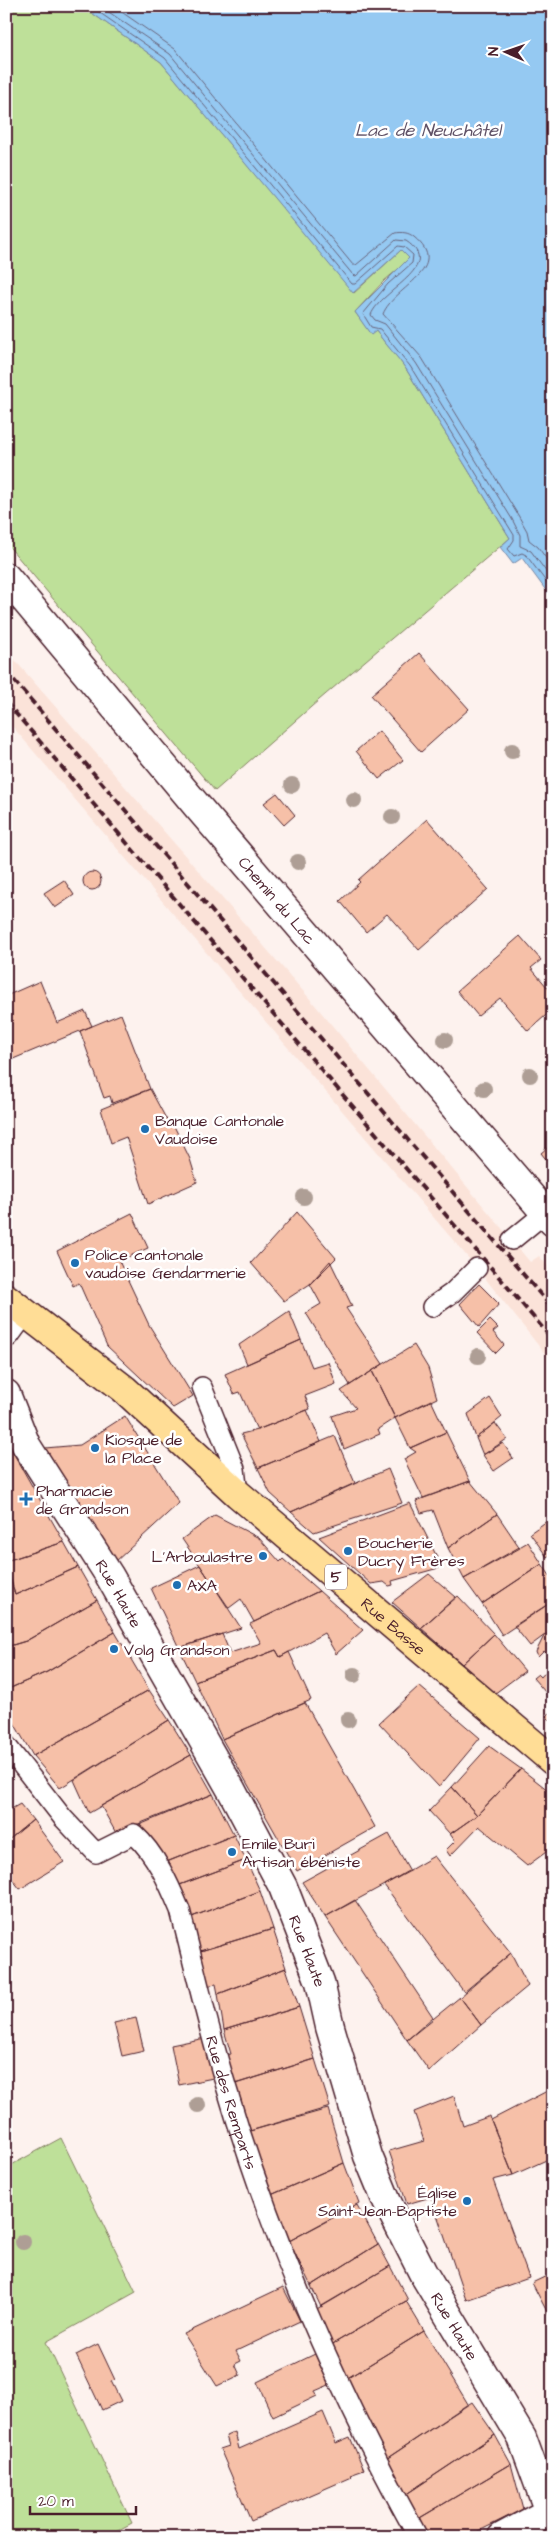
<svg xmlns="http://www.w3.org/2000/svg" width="559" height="2543" font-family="'Architects Daughter',sans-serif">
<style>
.built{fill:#fbe3d9}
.green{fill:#bee099;stroke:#848062}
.water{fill:#95c9f2;stroke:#7785a2}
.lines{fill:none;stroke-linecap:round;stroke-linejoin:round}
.shore{stroke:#68637b;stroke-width:1}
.building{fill:#f6c0a8;stroke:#4a1f2b}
.lane-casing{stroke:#4a1f2b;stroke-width:22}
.street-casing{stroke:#4a1f2b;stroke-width:31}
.secondary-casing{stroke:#4a1f2b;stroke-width:31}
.primary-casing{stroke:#4a1f2b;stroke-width:31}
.lane{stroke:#fff;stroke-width:19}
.street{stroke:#fff;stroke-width:28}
.secondary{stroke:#fff;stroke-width:28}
.primary{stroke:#ffdd96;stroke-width:28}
.rail{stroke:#4a1f2b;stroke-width:4;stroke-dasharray:8 4;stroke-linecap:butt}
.tree{fill:#ae9e95}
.poi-dot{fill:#1f6fb2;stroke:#fff;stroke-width:2}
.labels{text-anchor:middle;stroke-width:5;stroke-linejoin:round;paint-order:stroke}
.shield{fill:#fff;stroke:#80626b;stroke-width:1}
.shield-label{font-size:15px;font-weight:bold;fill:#4a1f2b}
.street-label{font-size:16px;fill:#4a1f2b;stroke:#fff}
.poi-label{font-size:16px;fill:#4a1f2b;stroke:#fff;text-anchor:start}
.water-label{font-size:18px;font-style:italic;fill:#605267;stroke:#fff}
</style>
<rect width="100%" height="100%" fill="#fdf2ee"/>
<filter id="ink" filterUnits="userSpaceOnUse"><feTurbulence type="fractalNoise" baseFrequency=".02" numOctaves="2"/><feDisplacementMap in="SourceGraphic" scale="10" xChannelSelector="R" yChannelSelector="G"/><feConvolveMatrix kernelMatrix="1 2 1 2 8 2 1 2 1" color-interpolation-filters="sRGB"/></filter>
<g filter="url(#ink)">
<path class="built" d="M6 650 310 999 530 1262 539 1256 553 1272V1364L477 1268 6 719Z"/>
<path class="green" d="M6 6H82L161 62 354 293 401 250 410 259 384 281 355 312 371 334 376 331C386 345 397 355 406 369L510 538 319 700 215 791 6 543Z
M61 2138 136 2292 46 2342 132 2523 105 2537H6V2168Z"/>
<path class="water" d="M82 6H553V600L522 558 513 564 500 547 510 538 406 369C397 356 386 345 376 331L371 335 355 312 409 258 401 250 353 293 161 62Z"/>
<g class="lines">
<path class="shore" d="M90 6 165 58 352 284H355L398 246 404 247 413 255 412 263 388 284 363 314 371 327 380 329 410 366 514 535V540L508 549 514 556 522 553 526 555 553 591
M100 6 170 54 353 275 356 276 396 240 406 241C445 267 381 289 371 315L375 320 385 324 416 363 512 519 520 535V546L531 551 553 581
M113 6 175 49 353 265H356L395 233C402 232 408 232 414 237 453 269 394 286 383 314L422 358 518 515 527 531 529 540 538 547 553 568"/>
</g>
<path class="building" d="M419 653 469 709 421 752 371 695Z
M379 731 403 760 379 779 356 751Z
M277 793 295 815 284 825 264 803Z
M427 819 488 889 419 950 387 914 366 932 340 901 360 882 358 880Z
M83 881a9 9 0 1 1 18 0a9 9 0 1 1-18 0Z
M64 880 74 895 55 908 44 893Z
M520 936 541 960 531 968 553 994V1009L528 1031 500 998 478 1016 457 991Z
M40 981 57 1023 85 1011 92 1026 6 1062V996Z
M121 1014 150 1089 112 1103 110 1096 104 1098 80 1031Z
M150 1089 170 1126 173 1124 190 1159 197 1182 148 1204 126 1137 111 1143 101 1109Z
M553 1143V1168L541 1153Z
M297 1212 336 1258 310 1284 284 1301 251 1263Z
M132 1213 148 1248 119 1261 149 1325 193 1396 173 1408 107 1346 79 1283 73 1286 57 1251Z
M330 1261 352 1306 346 1308 383 1364 350 1385 306 1313 321 1304 310 1284Z
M479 1284 499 1304 479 1327 460 1304Z
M289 1311 301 1340 247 1364 239 1345Z
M490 1320 498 1328 493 1332 504 1345 496 1353 477 1333Z
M301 1340 312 1367 328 1362 336 1384 305 1396 310 1409 257 1430 240 1392 234 1394 225 1374Z
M414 1345 428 1368 437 1398 395 1418 372 1371Z
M372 1371 395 1418 378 1429 380 1434 344 1449 332 1416 356 1408 341 1391Z
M490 1398 502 1417 476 1438 468 1414Z
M431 1400 446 1432 410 1448 395 1418Z
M307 1410 321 1442 258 1468 241 1434 257 1430Z
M125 1416 179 1503 115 1562 45 1448 80 1445Z
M495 1423 507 1439 483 1455 476 1438Z
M446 1432 470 1481 423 1498 404 1459 416 1452 410 1448Z
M335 1436 355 1483 291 1512 270 1493 258 1468Z
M503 1443 513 1458 494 1471 483 1455Z
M11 1449 64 1542 6 1561V1451Z
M388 1469 402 1503 314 1532 291 1512Z
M470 1481 497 1514 448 1548 433 1510 421 1513 416 1501Z
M410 1503 442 1567 392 1581 393 1585 389 1586 384 1582 371 1584 319 1537Z
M497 1514 520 1548 464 1579 448 1548Z
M215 1515 259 1538 280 1562 283 1559 319 1591 254 1622 241 1599 229 1608 182 1539Z
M547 1521 553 1529V1553L547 1557 530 1533Z
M64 1542 78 1567 15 1595 6 1561Z
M528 1542 542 1564 482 1604 464 1579Z
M542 1564 553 1580V1601L502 1635 482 1604Z
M200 1565 241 1628 179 1648 151 1588Z
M78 1567 97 1600 26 1641 6 1647V1579L10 1578 15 1595Z
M429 1574 456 1597 421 1628 392 1602Z
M319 1591 363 1630 336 1654 324 1633 280 1657 276 1650 195 1681 179 1648 222 1634 230 1653 261 1643 250 1624Z
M458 1596 494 1634 462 1664 421 1628Z
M97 1600 115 1632 47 1672 6 1690V1647L26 1641Z
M553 1601V1629L530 1646 514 1626Z
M553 1629V1659L544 1651 538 1657 536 1652 544 1636Z
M115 1632 149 1690 33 1756 6 1709V1690L47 1672Z
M494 1634 525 1671 494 1694 462 1664Z
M276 1650 280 1657 289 1652 311 1700 222 1739 195 1681Z
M553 1663V1701L533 1678 538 1674 541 1677Z
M419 1686 480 1738 439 1787 379 1723Z
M149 1690 169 1720 60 1788 33 1756Z
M305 1703 375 1827 297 1871 222 1739Z
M553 1711V1723L546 1716Z
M169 1720 191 1755 89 1813 74 1780Z
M489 1746 521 1769 477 1815 452 1787Z
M191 1755 213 1794 116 1833 101 1806Z
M521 1769 553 1794V1847L527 1866 479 1826 450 1856 446 1850 455 1841 450 1834 477 1815Z
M452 1787 477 1815 450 1834 429 1811Z
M213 1794 234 1835 164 1863 137 1826Z
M20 1804 33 1820 6 1842V1812Z
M33 1820 64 1862 20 1889 6 1871V1842Z
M389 1834 410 1871 325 1917 302 1882Z
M234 1835 246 1860 177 1886 164 1863Z
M434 1856 511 1953 464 1992 384 1885Z
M246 1860 260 1891 189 1918 177 1886Z
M260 1891 273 1929 197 1952 189 1918Z
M355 1900 433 2017 407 2040 325 1917Z
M273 1929 286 1968 218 1994 216 1984 206 1986 197 1952Z
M511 1953 528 1986 481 2025 460 1997Z
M286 1968 299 2007 224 2030 218 1994Z
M460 1997 481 2025 429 2071 407 2040Z
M299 2007 315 2059 235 2084 225 2055 231 2054 224 2030Z
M136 2018 144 2051 122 2056 114 2023Z
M205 2038 213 2078 179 2085 171 2045Z
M315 2059 330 2107 250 2131 235 2084Z
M553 2088V2157L513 2175 491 2120Z
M454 2096 463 2126 490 2116 491 2120 513 2175 493 2180 529 2278 466 2300 431 2197 407 2204 389 2151 424 2141 414 2112Z
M328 2109 344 2163 271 2195 256 2155 250 2131Z
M344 2163 359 2203 289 2241 271 2195Z
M357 2205 378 2244 311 2286 289 2241Z
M378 2244 390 2266 321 2307 311 2286Z
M390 2266 408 2300 331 2345 315 2310Z
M553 2273V2323L532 2283Z
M283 2287 300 2321 236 2351 241 2361 235 2364 240 2375 217 2386 184 2334Z
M406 2301 424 2331 346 2379 331 2345Z
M424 2331 468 2404 386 2459 346 2379Z
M98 2344 115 2380 111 2381 121 2401 102 2410 76 2355Z
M315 2354 329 2385 315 2391 317 2396 273 2417 257 2382Z
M472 2402 495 2435 405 2495 386 2459Z
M323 2412 336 2443 350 2437 364 2470 350 2475 352 2477 251 2521 220 2449 229 2446 226 2436 235 2432 239 2449Z
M495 2435 511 2464 418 2519 405 2495Z
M511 2464 523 2509 467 2537H427L418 2519Z"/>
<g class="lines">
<defs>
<g id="lane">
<path d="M512 1240 545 1213"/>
<path d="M432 1307 452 1293 477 1268"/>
<path d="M202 1387 235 1469 238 1494"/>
<path id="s1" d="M6 1745 63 1818 96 1853 134 1834C156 1854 169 1884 180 1910 195 1969 208 2028 226 2086 272 2242 339 2394 418 2537"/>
</g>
<g id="street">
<path id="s2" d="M6 577 197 806 553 1222"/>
</g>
<g id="secondary">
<path d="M6 1333 22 1311"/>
<path id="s3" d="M6 1394 26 1445 109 1575 232 1791 283 1887 320 1982 330 2027 368 2156 387 2202 423 2273 522 2438 549 2512 502 2537"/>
</g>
<g id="primary">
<path id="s4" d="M6 1298 124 1389 238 1494 553 1761"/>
</g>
</defs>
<use href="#lane" class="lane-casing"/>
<use href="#street" class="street-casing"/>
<use href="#secondary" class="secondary-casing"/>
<use href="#primary" class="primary-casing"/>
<use href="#lane" class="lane"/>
<use href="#street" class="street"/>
<use href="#secondary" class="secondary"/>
<use href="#primary" class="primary"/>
<path class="rail" d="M6 671 553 1309
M6 702 553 1340"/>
</g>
<g class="tree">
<circle cx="512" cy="751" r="8"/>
<circle cx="292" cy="785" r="8"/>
<circle cx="354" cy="800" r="8"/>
<circle cx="392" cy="817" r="8"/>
<circle cx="298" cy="862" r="8"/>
<circle cx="445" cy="1040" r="8"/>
<circle cx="530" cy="1075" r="8"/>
<circle cx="484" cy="1089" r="8"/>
<circle cx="304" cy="1197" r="8"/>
<circle cx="478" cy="1356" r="8"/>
<circle cx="354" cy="1675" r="8"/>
<circle cx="348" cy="1720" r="8"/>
<circle cx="198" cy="2105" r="8"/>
<circle cx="23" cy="2242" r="8"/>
</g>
</g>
<g class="poi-dot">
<circle cx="145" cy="1129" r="5"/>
<circle cx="75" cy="1263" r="5"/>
<circle cx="95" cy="1448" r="5"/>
<path d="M23.5 1491.5h5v5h5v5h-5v5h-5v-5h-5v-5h5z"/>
<circle cx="348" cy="1551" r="5"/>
<circle cx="263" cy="1556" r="5"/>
<circle cx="177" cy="1585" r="5"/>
<circle cx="114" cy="1649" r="5"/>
<circle cx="232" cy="1852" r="5"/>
<circle cx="467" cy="2201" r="5"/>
</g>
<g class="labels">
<rect class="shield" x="325" y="1564.5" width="22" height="25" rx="4"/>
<g class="shield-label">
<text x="336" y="1582">5</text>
</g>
<g class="street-label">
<text dy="6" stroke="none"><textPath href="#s2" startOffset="422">Chemin du Lac</textPath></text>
<text dy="6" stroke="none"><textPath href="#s3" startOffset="230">Rue Haute</textPath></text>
<text dy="6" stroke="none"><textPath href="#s4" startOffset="508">Rue Basse</textPath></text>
<text dy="6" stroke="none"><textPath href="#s3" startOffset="635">Rue Haute</textPath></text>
<text dy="6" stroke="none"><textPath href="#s1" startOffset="472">Rue des Remparts</textPath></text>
<text dy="6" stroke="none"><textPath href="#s3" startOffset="1040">Rue Haute</textPath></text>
</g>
<g class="poi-label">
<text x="155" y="1126">Banque Cantonale<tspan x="155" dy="18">Vaudoise</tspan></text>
<text x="85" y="1260">Police cantonale<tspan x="85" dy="18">vaudoise Gendarmerie</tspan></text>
<text x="105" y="1445">Kiosque de<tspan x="105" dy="18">la Place</tspan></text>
<text x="36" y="1496">Pharmacie<tspan x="36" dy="18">de Grandson</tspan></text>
<text x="358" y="1548">Boucherie<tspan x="358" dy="18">Ducry Frères</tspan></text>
<text x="253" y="1562" text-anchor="end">L’Arboulastre</text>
<text x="187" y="1591">AXA</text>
<text x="124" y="1655">Volg Grandson</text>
<text x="242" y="1849">Emile Buri<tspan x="242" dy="18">Artisan ébéniste</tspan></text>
<text x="457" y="2198" text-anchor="end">Église<tspan x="457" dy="18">Saint-Jean-Baptiste</tspan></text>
</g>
<g class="water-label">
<text x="428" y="136">Lac de Neuchâtel</text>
</g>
</g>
<rect width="559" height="2543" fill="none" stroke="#fff" stroke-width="25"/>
<rect x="12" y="12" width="534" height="2518" fill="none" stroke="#4a1f2b" stroke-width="2" filter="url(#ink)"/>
<g transform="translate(506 52) rotate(272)" stroke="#ffffff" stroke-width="4" paint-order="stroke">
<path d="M0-4L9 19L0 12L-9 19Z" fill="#4a1f2b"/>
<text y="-8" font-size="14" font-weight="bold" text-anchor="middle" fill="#4a1f2b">N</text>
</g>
<path d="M30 2506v8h106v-8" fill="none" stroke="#4a1f2b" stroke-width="2.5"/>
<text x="38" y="2506" font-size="15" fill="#4a1f2b" stroke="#ffffff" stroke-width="4" paint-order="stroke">20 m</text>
</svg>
